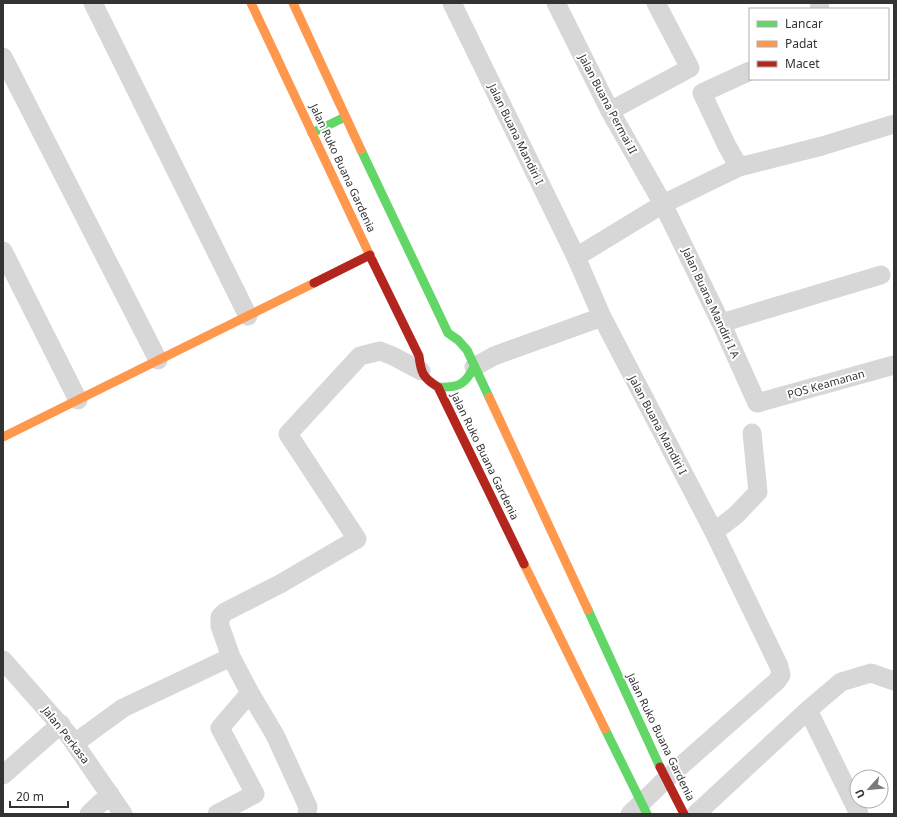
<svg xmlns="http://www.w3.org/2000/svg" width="897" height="817" font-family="'Noto Sans',sans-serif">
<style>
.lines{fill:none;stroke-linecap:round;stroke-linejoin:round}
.street{stroke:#d7d7d7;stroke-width:19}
.fast{stroke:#63d668;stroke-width:9}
.slow{stroke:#ff974d;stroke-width:9}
.jam{stroke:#b3261e;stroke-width:9}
.labels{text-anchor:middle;stroke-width:4;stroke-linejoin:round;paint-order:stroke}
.street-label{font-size:11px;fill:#333;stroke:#fff}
</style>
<rect width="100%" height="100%" fill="#fff"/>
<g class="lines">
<path class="street" d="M93 3 248 316
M452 3 576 257 602 317 714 532 779 666 781 675 777 681 666 779 630 814
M556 3 610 111 663 204 721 323 757 403 894 365
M819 3 820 9
M3 57 158 360
M610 111 690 68 656 3
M739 167 727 146 702 93 750 71
M3 251 78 400
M576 257 663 204 739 167 822 146 894 124
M721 323 881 275
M474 367 494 356 602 317
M714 532 736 515 758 492 752 433
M3 660 68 734 123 814
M808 710 859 814
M75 743 123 708 231 657
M3 775 61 724
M89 814 110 794
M217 814 255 794 220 728 250 693
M307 814 308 807 275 735 250 693 231 657 220 626V617L225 612 280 584 357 539 288 434 360 356 380 351 393 356 421 371
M696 814 808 710 841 682 871 673 894 681"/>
<path class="fast" d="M312 133 345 117
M361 150 448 333 458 340 467 350 489 397
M438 387C458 388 465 385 474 367
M588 610 660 767
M605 729 647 814"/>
<path class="slow" d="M251 3 372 260
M293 3 361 150
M489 397 588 610
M3 437 314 283
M524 564 605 729"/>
<path class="jam" d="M372 260 419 356C421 373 423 378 438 387L524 564
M314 283 370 255
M660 767 684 814"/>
</g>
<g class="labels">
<g class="street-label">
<text transform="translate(608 104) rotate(62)" y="4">Jalan Buana Permai II</text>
<text transform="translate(516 134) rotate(64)" y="4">Jalan Buana Mandiri I</text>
<text transform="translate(343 168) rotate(65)" y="4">Jalan Ruko Buana Gardenia</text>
<text transform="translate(711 303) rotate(65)" y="4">Jalan Buana Mandiri I A</text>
<text transform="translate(826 384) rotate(-16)" y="4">POS Keamanan</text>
<text transform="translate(658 425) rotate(62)" y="4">Jalan Buana Mandiri I</text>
<text transform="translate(485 456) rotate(64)" y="4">Jalan Ruko Buana Gardenia</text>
<text transform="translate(66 735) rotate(52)" y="4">Jalan Perkasa</text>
<text transform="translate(661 737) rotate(64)" y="4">Jalan Ruko Buana Gardenia</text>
</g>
</g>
<rect width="897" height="817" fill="none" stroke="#333333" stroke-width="8"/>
<rect x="749" y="8" width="140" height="72" fill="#ffffff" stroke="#adadad"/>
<rect x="757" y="21" width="20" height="6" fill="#63d668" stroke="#adadad"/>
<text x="785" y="28" font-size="12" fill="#333333">Lancar</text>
<rect x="757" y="41" width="20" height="6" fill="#ff974d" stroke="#adadad"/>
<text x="785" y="48" font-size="12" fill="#333333">Padat</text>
<rect x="757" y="61" width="20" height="6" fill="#b3261e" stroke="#adadad"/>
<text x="785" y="68" font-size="12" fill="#333333">Macet</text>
<g transform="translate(869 789) rotate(243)"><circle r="19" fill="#ffffff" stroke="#adadad"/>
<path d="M0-3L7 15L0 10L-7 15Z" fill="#7a7a7a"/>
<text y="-6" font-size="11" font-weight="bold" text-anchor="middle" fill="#333333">U</text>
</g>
<path d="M10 801v6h58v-6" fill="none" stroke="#333333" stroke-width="2"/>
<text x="16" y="801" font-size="12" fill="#333333" stroke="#ffffff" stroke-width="3" paint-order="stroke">20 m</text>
</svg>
